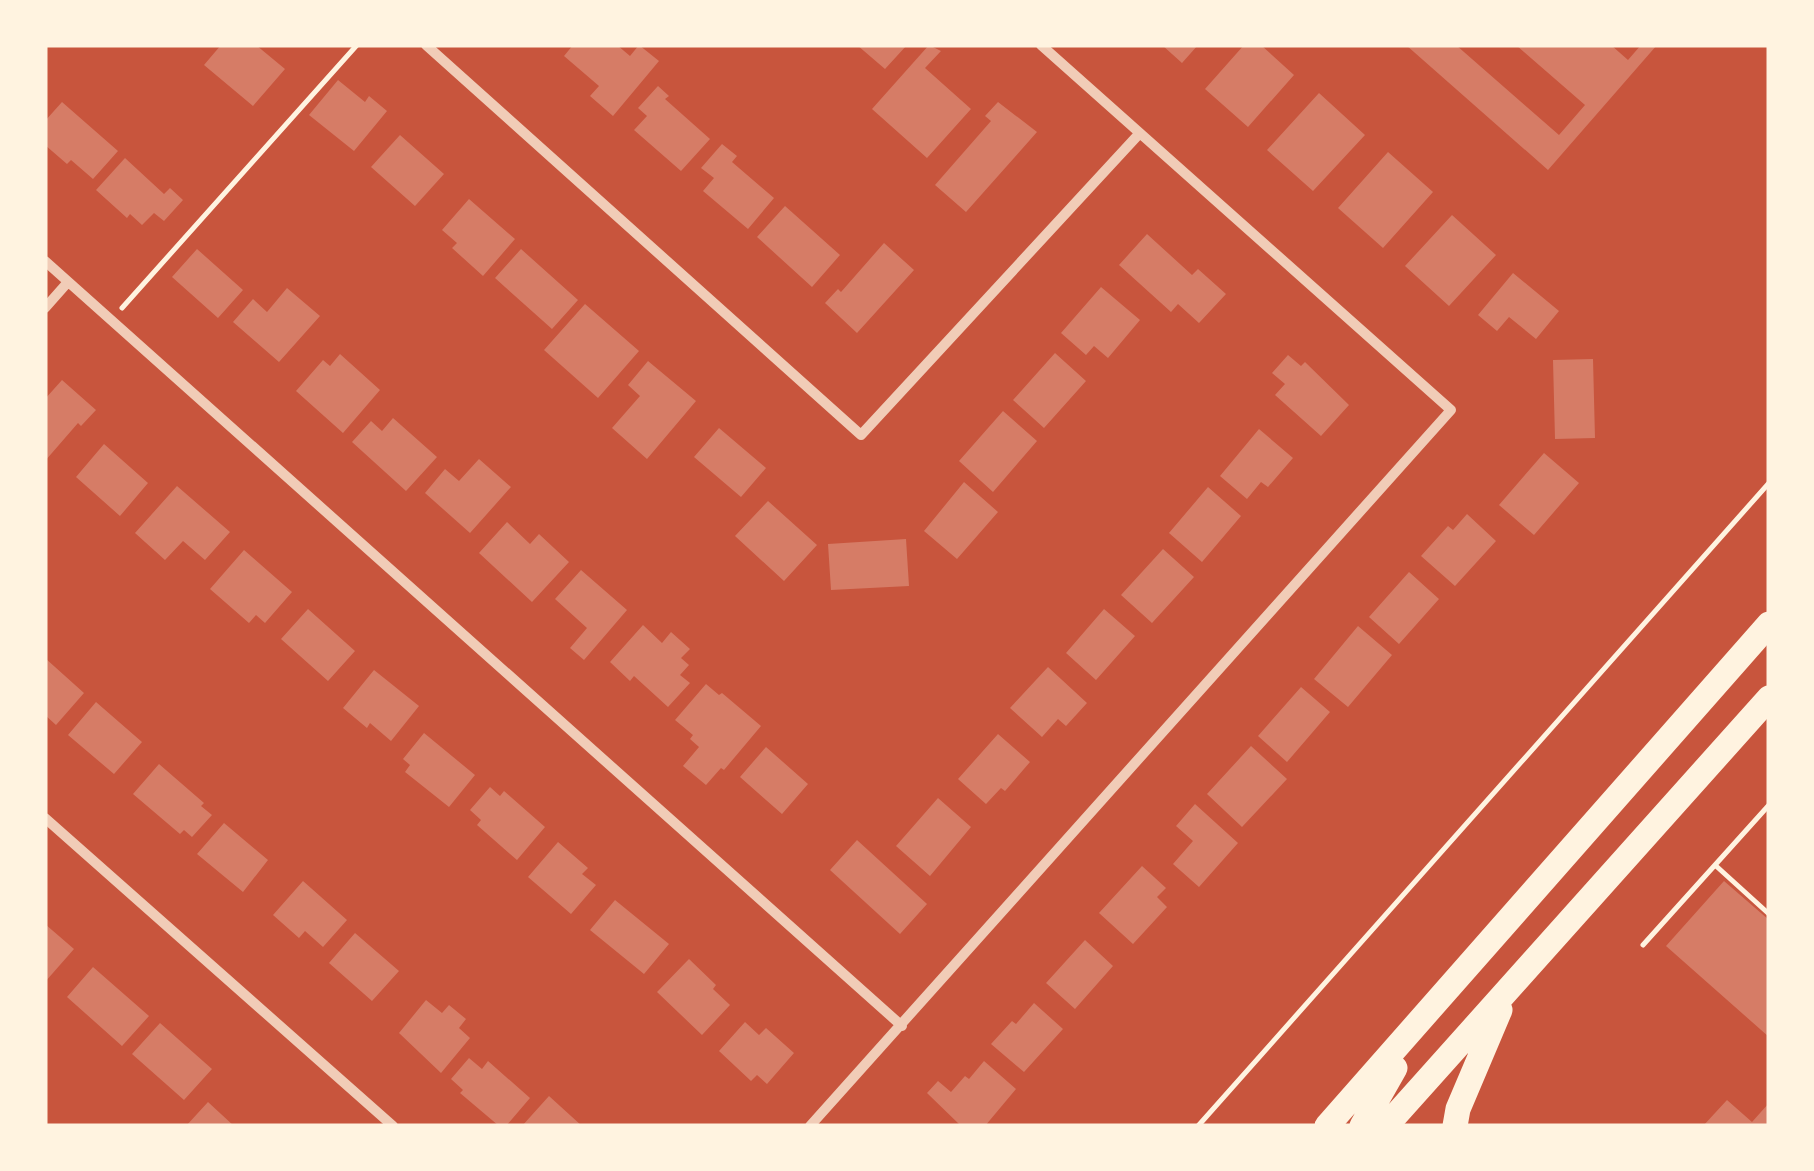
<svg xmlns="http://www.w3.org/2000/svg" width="1814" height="1171" font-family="'Sofia Sans Condensed',sans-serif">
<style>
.building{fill:#d67c66}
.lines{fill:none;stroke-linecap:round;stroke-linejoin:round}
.path{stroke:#fff3e0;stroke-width:5}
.minor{stroke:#f1ccb7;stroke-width:10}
.trunk{stroke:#fff3e0;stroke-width:25}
</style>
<rect width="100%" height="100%" fill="#c8553d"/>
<path class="building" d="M221 45H256L285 69 253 106 204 65Z
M573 45H617L630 56 639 45 659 61 613 116 590 96 599 86 564 56Z
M857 45H907L885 69Z
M929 45 941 51 925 68 971 109 927 158 872 109Z
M1162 45H1198L1182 63Z
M1244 45H1261L1294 75 1248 127 1205 89Z
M1406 45H1456L1559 135 1585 105 1516 45H1611L1628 60 1641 45H1657L1548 170Z
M338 80 365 102 369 96 387 111 354 151 309 115Z
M658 86 669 96 665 99 710 139 681 171 634 130 647 116 638 108Z
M1319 93 1365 135 1313 191 1267 150Z
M62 102 118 151 93 179 71 160 67 164 45 145V121Z
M998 102 1037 132 966 212 935 185 991 121 985 116Z
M400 135 444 174 415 206 371 167Z
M722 144 737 156 732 162 774 198 748 229 703 191 714 178 701 168Z
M1388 152 1433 192 1383 248 1338 208Z
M125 158 164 194 170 188 183 200 164 221 154 213 142 225 130 214 127 218 96 190Z
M469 199 515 239 483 276 452 248 457 243 442 230Z
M785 206 840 255 812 287 757 237Z
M1452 215 1496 255 1449 306 1405 266Z
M1147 234 1192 275 1198 269 1226 294 1199 323 1178 304 1171 312 1119 265Z
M884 243 914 270 857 333 825 303 838 289 841 292Z
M197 249 243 290 218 318 172 277Z
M521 249 578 300 552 329 495 278Z
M1513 273 1559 311 1536 339 1509 317 1497 331 1478 315Z
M1101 287 1140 320 1108 358 1094 346 1086 355 1061 333Z
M287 288 320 316 279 362 233 322 253 299 267 312Z
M585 304 639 351 598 398 544 350Z
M1055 353 1086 381 1044 428 1013 400Z
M340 354 380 390 343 433 296 391 323 360 330 366Z
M1288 355 1301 366 1305 362 1349 405 1321 436 1275 395 1285 384 1272 373Z
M1593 359 1595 438 1555 439 1553 360Z
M648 361 696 401 647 459 612 428 640 396 628 385Z
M62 380 96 410 81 426 78 423 45 461V399Z
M1003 411 1037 441 993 492 959 461Z
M393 418 437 457 406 491 352 442 371 421 382 431Z
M719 428 766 468 741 497 694 457Z
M1259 429 1293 458 1268 487 1261 482 1247 499 1220 476Z
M104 444 148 483 120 516 76 477Z
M1544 453 1579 483 1534 535 1499 505Z
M479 459 511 487 470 533 425 493 445 469 459 481Z
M964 482 998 512 957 559 924 531Z
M177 486 230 532 205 560 183 541 165 560 135 533Z
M1208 487 1241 516 1202 562 1169 533Z
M768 501 817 545 784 581 735 536Z
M1467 514 1496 541 1455 586 1421 556 1448 526 1453 530Z
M507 522 530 544 539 534 569 562 532 602 479 553Z
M906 539 909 586 831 590 828 544Z
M1163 549 1194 577 1152 623 1121 595Z
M244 550 292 592 265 623 256 615 249 623 210 589Z
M581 570 627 610 584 660 570 648 587 628 555 599Z
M1409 572 1439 599 1399 644 1369 617Z
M308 609 355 651 328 681 281 639Z
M1104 609 1135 636 1096 680 1066 653Z
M643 625 662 643 671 632 690 649 681 658 689 665 680 675 690 683 668 707 634 676 630 681 610 662Z
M1358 626 1392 655 1348 707 1314 679Z
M45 658 84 693 56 725 45 715Z
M1048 667 1087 703 1066 726 1058 719 1042 737 1010 708Z
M374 670 419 706 391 741 370 723 367 728 343 708Z
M706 684 719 695 722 693 761 726 724 770 721 768 706 785 683 766 699 747 690 739 693 735 675 720Z
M1301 687 1330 712 1287 762 1258 736Z
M96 702 142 742 114 774 68 735Z
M424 733 475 775 449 807 405 772 410 765 403 759Z
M998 734 1030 762 1005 791 1001 788 986 804 958 779Z
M1251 746 1287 779 1242 827 1207 794Z
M766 747 808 784 782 814 740 777Z
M159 764 204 803 201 806 212 815 192 837 184 830 180 834 133 794Z
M490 787 500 796 504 791 545 827 517 860 477 825 481 820 470 810Z
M938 798 971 827 930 876 896 846Z
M1195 804 1238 843 1199 887 1173 864 1193 841 1176 826Z
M224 823 268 860 243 892 197 854Z
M857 840 927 904 900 934 830 870Z
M558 842 588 868 582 874 596 885 571 914 528 877Z
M1142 866 1166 888 1157 897 1167 907 1133 944 1099 913Z
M303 881 347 920 323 947 305 931 299 938 273 915Z
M1724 881 1769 920V1037L1666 946Z
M615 900 669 944 644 974 590 930Z
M45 924 74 949 45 982Z
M355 933 399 971 372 1001 329 963Z
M1085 940 1113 966 1075 1009 1046 983Z
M689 959 716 985 713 989 730 1005 702 1035 657 992Z
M93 967 149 1016 122 1046 67 997Z
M426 1000 442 1013 449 1005 466 1019 459 1028 470 1038 441 1073 399 1033Z
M1034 1003 1063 1029 1024 1072 991 1044 1012 1021 1016 1024Z
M745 1022 759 1035 766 1028 794 1053 767 1084 757 1075 751 1081 719 1051Z
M160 1023 212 1069 184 1100 132 1054Z
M469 1058 482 1069 488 1061 530 1098 506 1126H499L460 1093 463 1090 451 1079Z
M984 1061 1016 1089 985 1126H961L927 1093 938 1081 951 1092 965 1076 969 1079Z
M549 1096 582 1126H522Z
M1727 1100 1752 1122 1769 1103V1126H1703Z
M208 1102 234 1126H186Z"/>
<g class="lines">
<path class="path" d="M122 308 357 45
M1715 865 1769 914
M1643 945 1769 805
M1198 1126 1769 483"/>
<path class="minor" d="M426 45 861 435 1139 134
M45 261 902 1026
M45 308 68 282
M45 818 393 1126
M810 1126 1451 410 1041 45"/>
<path class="trunk" d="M1327 1126 1769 624
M1362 1126 1395 1068
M1386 1126 1769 698
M1455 1126 1458 1109 1500 1010"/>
</g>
<rect width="1814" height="1171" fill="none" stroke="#fff3e0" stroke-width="95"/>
</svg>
